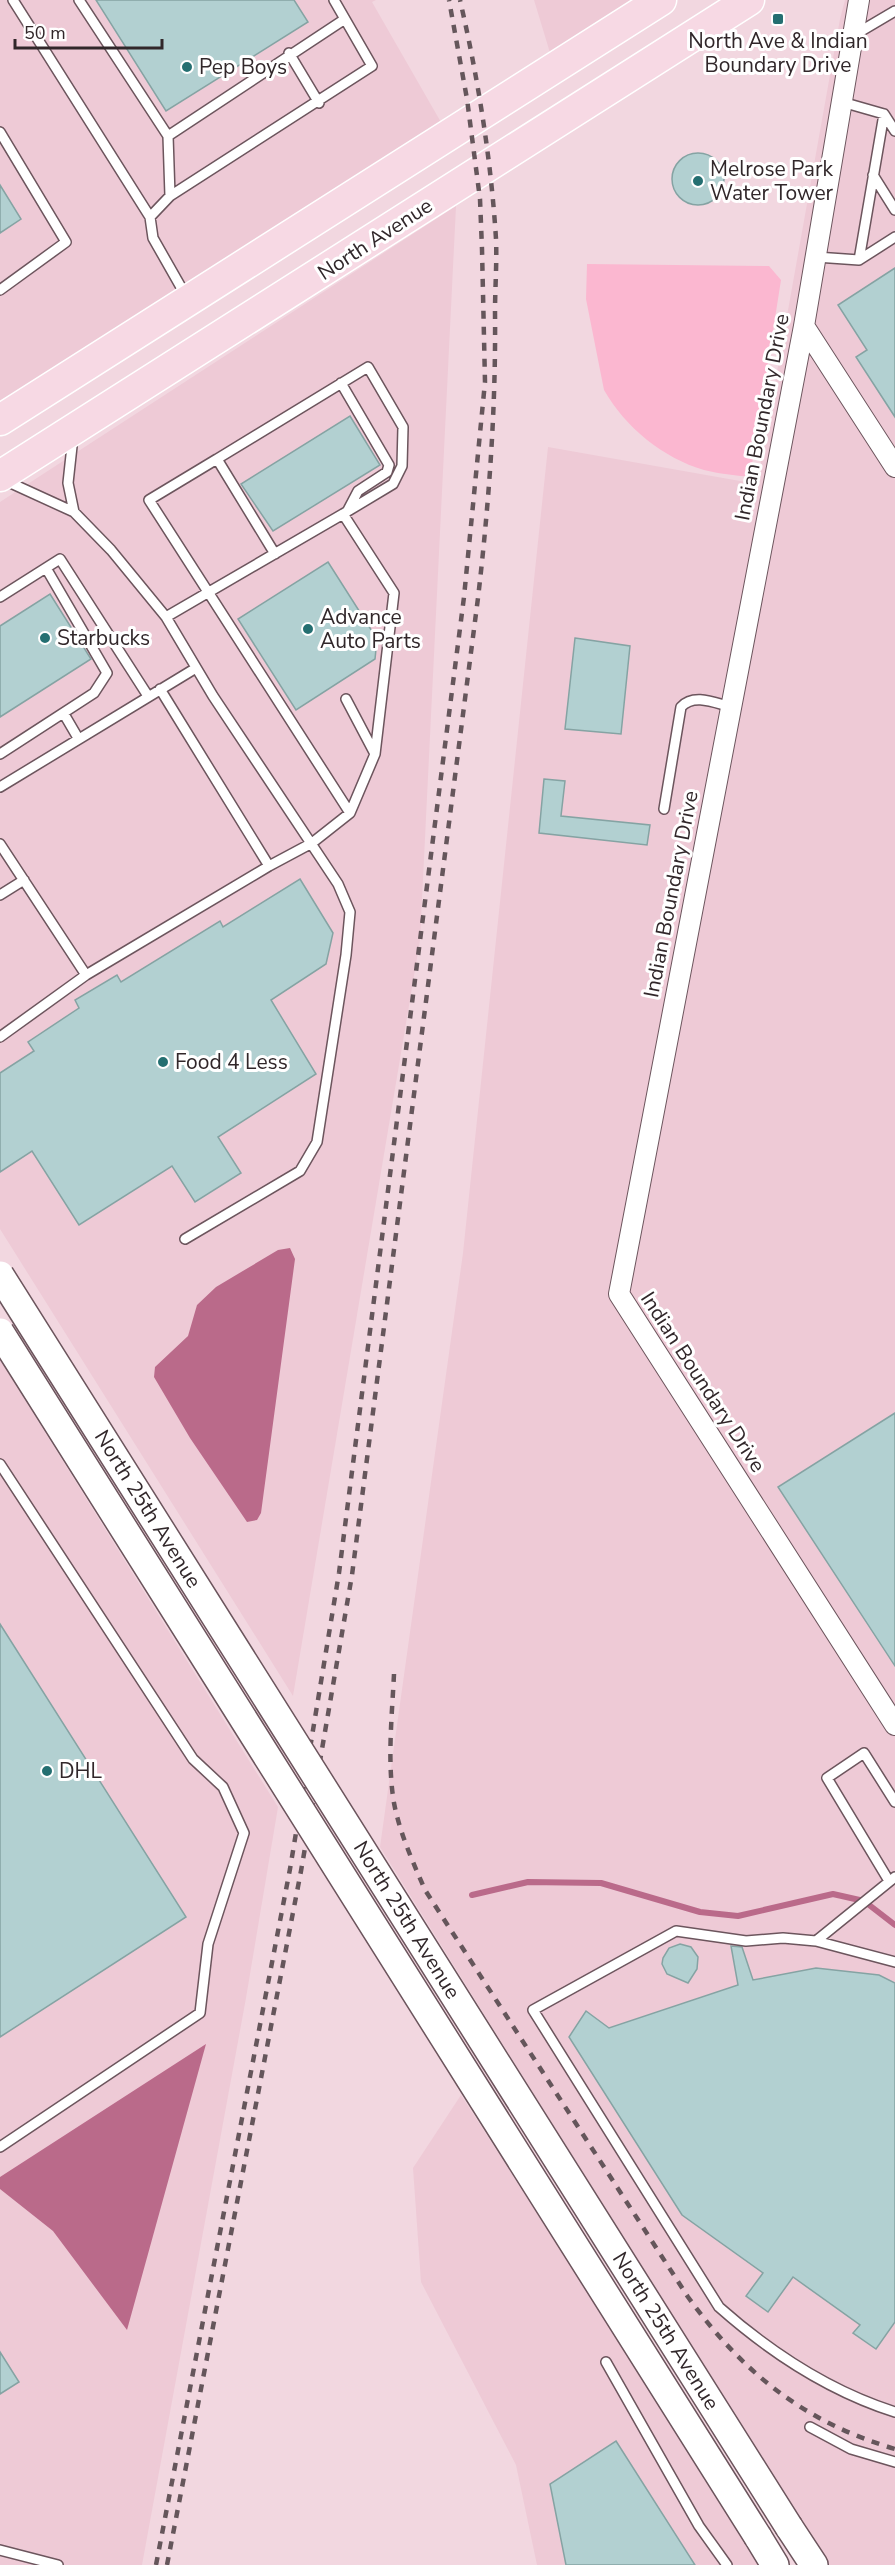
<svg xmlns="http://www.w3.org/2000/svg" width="895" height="2565" font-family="'Nunito Sans',sans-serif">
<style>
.built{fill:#eecad6}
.green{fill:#fbb7d0}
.water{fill:#ba6a8a}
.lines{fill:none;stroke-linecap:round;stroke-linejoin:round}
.stream{stroke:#ba6a8a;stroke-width:6}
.building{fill:#b2d0d1;stroke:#85a3a3;stroke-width:1.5}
.lane-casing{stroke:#6c555d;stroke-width:12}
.street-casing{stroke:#6c555d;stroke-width:22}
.secondary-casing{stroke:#6c555d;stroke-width:30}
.primary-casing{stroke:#fff;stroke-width:33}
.lane{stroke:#fff;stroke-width:9}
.street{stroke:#fff;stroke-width:20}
.secondary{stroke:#fff;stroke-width:27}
.primary{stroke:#f7d9e4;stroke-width:30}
.rail{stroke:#65565b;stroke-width:4.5;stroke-dasharray:8 8;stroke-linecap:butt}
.secondary-bridge-casing{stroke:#6c555d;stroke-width:30;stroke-linecap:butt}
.secondary-bridge{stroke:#fff;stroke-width:27}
.poi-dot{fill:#246f71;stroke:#fff;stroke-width:2}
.labels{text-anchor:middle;stroke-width:6;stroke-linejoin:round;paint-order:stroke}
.poi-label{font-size:21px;fill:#31272a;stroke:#fff;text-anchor:start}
.street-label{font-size:21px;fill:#31272a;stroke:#fff}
</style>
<rect width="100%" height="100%" fill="#f2d7e0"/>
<path class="built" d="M0 0H376L372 2 442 124 0 406Z
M534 0H639L551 56Z
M845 0H895V2565H827L380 1847 463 1253 548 447 757 484 840 19Z
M456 206 420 940 293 1696 0 1229V502Z
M0 1360 278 1807 246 1998 142 2565H0Z
M461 2095 763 2565H537L516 2465 421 2282 413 2168Z"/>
<path class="green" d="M587 264 769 266 781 280 750 477C735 475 719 474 704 470 663 458 625 427 604 390L586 299Z"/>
<path class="water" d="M290 1248 295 1259 261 1513 257 1520 247 1522 190 1438 154 1377 155 1367 188 1336 197 1305 216 1287 278 1250Z
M206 2044 127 2330 53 2231 0 2189V2177Z"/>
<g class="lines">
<path class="stream" d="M472 1895 528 1882 601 1883 700 1912 738 1916 833 1894 864 1901 895 1925"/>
</g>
<path class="building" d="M96 0H294L308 22 166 111Z
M672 179a26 26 0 1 1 52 0a26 26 0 1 1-52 0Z
M0 185 21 219 0 233Z
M895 268V417L856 357 867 350 838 305Z
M350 416 380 465 273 531 241 484Z
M328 562 377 639 375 659 296 710 238 619Z
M50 594 91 659 0 717V626Z
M575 638 630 646 621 734 565 729Z
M544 779 565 781 561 816 650 825 647 845 539 833Z
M300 879 333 933 326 964 271 1000 316 1074 218 1137 241 1173 195 1202 172 1166 79 1225 32 1151 0 1172V1073L34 1051 28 1042 79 1008 75 1000 117 975 121 982 220 921 223 927Z
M895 1413V1666L778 1487Z
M0 1624 186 1917 0 2037Z
M680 1944 691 1947 698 1957 697 1969 688 1983 667 1974 662 1964 663 1958 669 1948Z
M731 1946 742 1947 753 1980 816 1968 879 1975 895 1983V2322L876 2349 853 2333 860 2325 793 2277 768 2312 746 2296 763 2273 682 2215 569 2037 586 2011 609 2028 738 1985Z
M0 2352 19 2382 0 2394Z
M616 2441 695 2565H566L550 2484Z"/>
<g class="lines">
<defs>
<path id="lane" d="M13 0 150 217 153 238 186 296
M79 0 168 136 170 196
M856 34 895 11
M289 53 319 103
M842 102 884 114 895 131
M0 132 66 242 0 290
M168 136 345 19
M873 175 895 210
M150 217 170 196 372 66 334 0
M816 257 859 260 895 237
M859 260 884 114
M341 383 389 465 387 472 358 491 348 510
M73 437 68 483 74 512
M217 459 368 367 403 427 402 466 393 484 343 514
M4 480 74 512 111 550 166 617 213 696 338 884 350 912 346 955 317 1142 300 1171 185 1239
M275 554 217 459 149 500 350 813
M0 597 60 559 148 696
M160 689 269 866
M346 699 375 754
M64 714 78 738
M0 754 94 693 107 673 46 568
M0 787 196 668
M664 809 681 707C694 693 715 703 731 707
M0 844 86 975
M0 895 24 880
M0 1037 86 975 269 866 312 843 350 813 375 754 394 593 343 514 166 617
M0 1464 193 1759 223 1787 244 1833 208 1944 200 2013 0 2147
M889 1881 827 1778 864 1753 895 1802
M816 1941 895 1877
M895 1962 816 1941 783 1938 746 1941 676 1931 533 2010 719 2307C771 2353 829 2391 895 2412
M606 2362 699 2526 727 2565
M810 2427 851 2449 895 2462
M0 2550 58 2565"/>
<path id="street" d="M859 0 804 326 619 1294 895 1725
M804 326 895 467"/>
<path id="secondary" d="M789 2527 814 2565
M758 2537 775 2565"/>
<path id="primary" d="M0 420 661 0
M0 476 749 0"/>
</defs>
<use href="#lane" class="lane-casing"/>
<use href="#street" class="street-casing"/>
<use href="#secondary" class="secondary-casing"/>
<use href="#primary" class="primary-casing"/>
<use href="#lane" class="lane"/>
<use href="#street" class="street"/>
<use href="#secondary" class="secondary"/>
<use href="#primary" class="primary"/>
<path class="rail" d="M394 1674C392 1716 387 1762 394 1803 400 1834 413 1862 425 1890L688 2297C743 2373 804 2422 895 2449
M156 2565 290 1869 339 1573 464 597 485 382 482 249 480 199 467 99 449 0
M167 2565 301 1871 352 1575 478 598C489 503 496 408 495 312 495 288 497 263 496 239 491 159 478 78 460 0"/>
<defs>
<path id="secondary-bridge" d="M0 1275 789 2527
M0 1332 758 2537"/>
</defs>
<use href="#secondary-bridge" class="secondary-bridge-casing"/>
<use href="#secondary-bridge" class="secondary-bridge"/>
</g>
<g class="poi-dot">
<rect x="772" y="13" width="12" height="12" rx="3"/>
<circle cx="187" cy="67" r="6"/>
<circle cx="698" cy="181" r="6"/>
<circle cx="308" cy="629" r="6"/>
<circle cx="45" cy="638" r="6"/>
<circle cx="163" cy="1062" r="6"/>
<circle cx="47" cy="1771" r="6"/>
</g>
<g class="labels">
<g class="poi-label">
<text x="778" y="48" text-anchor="middle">North Ave &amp; Indian<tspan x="778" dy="24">Boundary Drive</tspan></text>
<text x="199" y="74">Pep Boys</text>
<text x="710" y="176">Melrose Park<tspan x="710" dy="24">Water Tower</tspan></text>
<text x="320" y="624">Advance<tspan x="320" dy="24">Auto Parts</tspan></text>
<text x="57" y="645">Starbucks</text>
<text x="175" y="1069">Food 4 Less</text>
<text x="59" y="1778">DHL</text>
</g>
<g class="street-label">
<text transform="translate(375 239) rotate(-33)" y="7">North Avenue</text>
<text transform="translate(762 417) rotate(-79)" y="7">Indian Boundary Drive</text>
<text transform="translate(671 894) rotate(-79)" y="7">Indian Boundary Drive</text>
<text transform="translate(703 1382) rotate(57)" y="7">Indian Boundary Drive</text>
<text transform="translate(148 1509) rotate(58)" y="7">North 25th Avenue</text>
<text transform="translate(407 1920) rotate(58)" y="7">North 25th Avenue</text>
<text transform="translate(666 2331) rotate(58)" y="7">North 25th Avenue</text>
</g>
</g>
<path d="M15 39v9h147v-9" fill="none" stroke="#31272a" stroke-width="3"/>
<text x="24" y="39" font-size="18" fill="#31272a" stroke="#ffffff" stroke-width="4.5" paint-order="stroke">50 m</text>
</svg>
